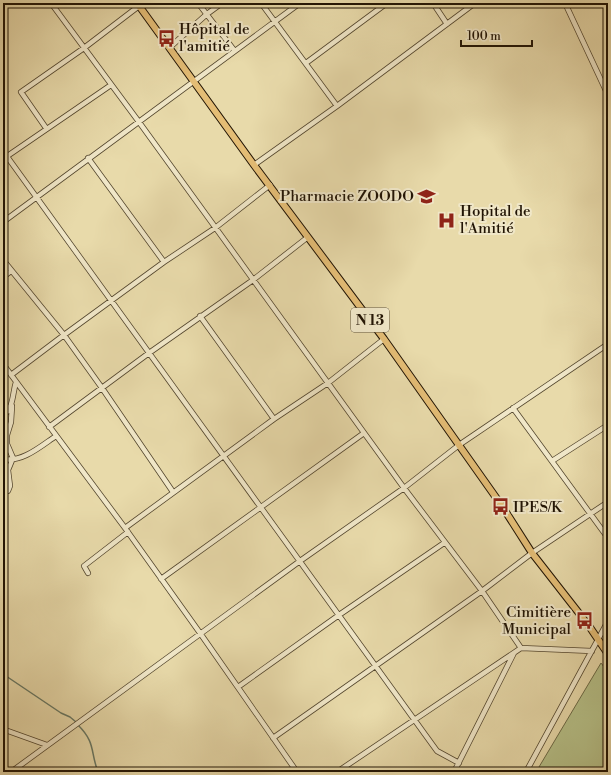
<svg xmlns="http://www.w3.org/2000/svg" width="611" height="775" font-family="'Libre Bodoni',serif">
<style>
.green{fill:#b6c088;stroke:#6c6a46}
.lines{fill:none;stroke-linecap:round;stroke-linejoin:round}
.stream{stroke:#687864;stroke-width:1.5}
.minor-casing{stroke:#53462e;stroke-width:6}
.major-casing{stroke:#211404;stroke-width:8}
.minor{stroke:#f0e7c8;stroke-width:4.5}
.major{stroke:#e4bd75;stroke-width:6}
.labels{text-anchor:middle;stroke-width:4;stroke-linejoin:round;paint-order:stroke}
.shield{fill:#f0e7c8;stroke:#5f533f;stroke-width:1}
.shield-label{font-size:14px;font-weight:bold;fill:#211404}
.poi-label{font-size:15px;fill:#211404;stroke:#f0e7c8;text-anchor:start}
</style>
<rect width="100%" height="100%" fill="#e8daaa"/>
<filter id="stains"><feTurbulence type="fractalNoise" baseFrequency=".005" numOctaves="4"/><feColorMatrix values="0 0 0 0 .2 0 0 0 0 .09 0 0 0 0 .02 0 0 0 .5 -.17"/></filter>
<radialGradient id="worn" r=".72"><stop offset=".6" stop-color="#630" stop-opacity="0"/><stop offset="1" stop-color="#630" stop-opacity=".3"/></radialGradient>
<path class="green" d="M601 663 608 672V772H536Z"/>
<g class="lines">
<path class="stream" d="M3 674 61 713 70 717 76 722
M78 725C96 743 90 751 98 772"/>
<defs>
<path id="minor" d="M51 3 139 122 404 488 482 591 521 648
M198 3 234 50
M261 3 337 106
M433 3 447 24
M565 3 608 95
M169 48 207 14 222 3
M306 63 387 3
M46 128 21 92 84 48 139 6
M3 151 437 751 459 763
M88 158 164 262
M3 159 111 85
M254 165 337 106 475 3
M3 222 300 3
M3 260 64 335 102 388 173 492
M3 277 11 271
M200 316 274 419
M3 364 125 528 200 633 297 772
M11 375 64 335 164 262 215 228 270 185
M513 408 608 538
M3 416C14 407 12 395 16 382
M49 427 149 353 253 280 308 237
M3 459C22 463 41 446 56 436
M552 461 608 425
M3 490 8 491 10 486 8 470 13 458 7 444V435L11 422 12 406
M125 528 274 419 328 383 384 339
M88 573 84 566 128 532
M161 579 364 433
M238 687 339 615 444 543
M3 730 8 731 47 745
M273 738 482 591 532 553 608 502
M11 772 300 561 404 488 459 445 608 344
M337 772 521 648 592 651
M454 772 514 653
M526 772 608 621"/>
<path id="major" d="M137 3 254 165 384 339 502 506 532 553 589 626 608 654"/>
</defs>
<use href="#minor" class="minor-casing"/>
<use href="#major" class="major-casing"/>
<use href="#minor" class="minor"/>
<use href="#major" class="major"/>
</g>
<defs>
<symbol id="bus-bare" viewBox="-9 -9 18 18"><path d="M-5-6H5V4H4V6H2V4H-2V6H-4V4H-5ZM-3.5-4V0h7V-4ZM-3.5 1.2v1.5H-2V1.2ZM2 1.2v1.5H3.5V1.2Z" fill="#8f2418" stroke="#f0e7c8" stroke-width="2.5" paint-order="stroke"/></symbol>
<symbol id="school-bare" viewBox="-9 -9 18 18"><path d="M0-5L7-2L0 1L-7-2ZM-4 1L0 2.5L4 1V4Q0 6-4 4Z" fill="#8f2418" stroke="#f0e7c8" stroke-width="2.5" paint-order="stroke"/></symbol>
<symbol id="hospital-bare" viewBox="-9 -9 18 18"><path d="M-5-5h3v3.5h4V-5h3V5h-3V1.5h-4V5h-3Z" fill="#8f2418" stroke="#f0e7c8" stroke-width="2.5" paint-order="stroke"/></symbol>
</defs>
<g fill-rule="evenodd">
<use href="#bus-bare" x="154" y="26" width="25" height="25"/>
<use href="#school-bare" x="414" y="184" width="25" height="25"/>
<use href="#hospital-bare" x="434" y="208" width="25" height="25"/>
<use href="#bus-bare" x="488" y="494" width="25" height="25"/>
<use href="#bus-bare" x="572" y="608" width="25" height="25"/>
</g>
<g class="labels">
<rect class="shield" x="351" y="308" width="38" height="24" rx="3"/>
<g class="shield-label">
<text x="370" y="325">N 13</text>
</g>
<g class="poi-label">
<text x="179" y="34">Hôpital de<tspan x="179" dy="17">l'amitié</tspan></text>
<text x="414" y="201" text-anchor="end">Pharmacie ZOODO</text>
<text x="460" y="216">Hopital de<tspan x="460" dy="17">l'Amitié</tspan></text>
<text x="513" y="512">IPES/K</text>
<text x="571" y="617" text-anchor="end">Cimitière<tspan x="571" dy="17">Municipal</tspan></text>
</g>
</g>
<rect width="611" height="775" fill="none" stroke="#e8daaa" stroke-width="16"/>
<rect x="4" y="4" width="603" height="767" fill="none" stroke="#211404" stroke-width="2"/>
<rect x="8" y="8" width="595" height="759" fill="none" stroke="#211404"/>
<path d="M461 40v6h71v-6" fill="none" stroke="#211404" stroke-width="2"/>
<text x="467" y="40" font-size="12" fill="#211404" stroke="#f0e7c8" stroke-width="3" paint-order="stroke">100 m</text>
<rect width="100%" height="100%" filter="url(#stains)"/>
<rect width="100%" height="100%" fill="url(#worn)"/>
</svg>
